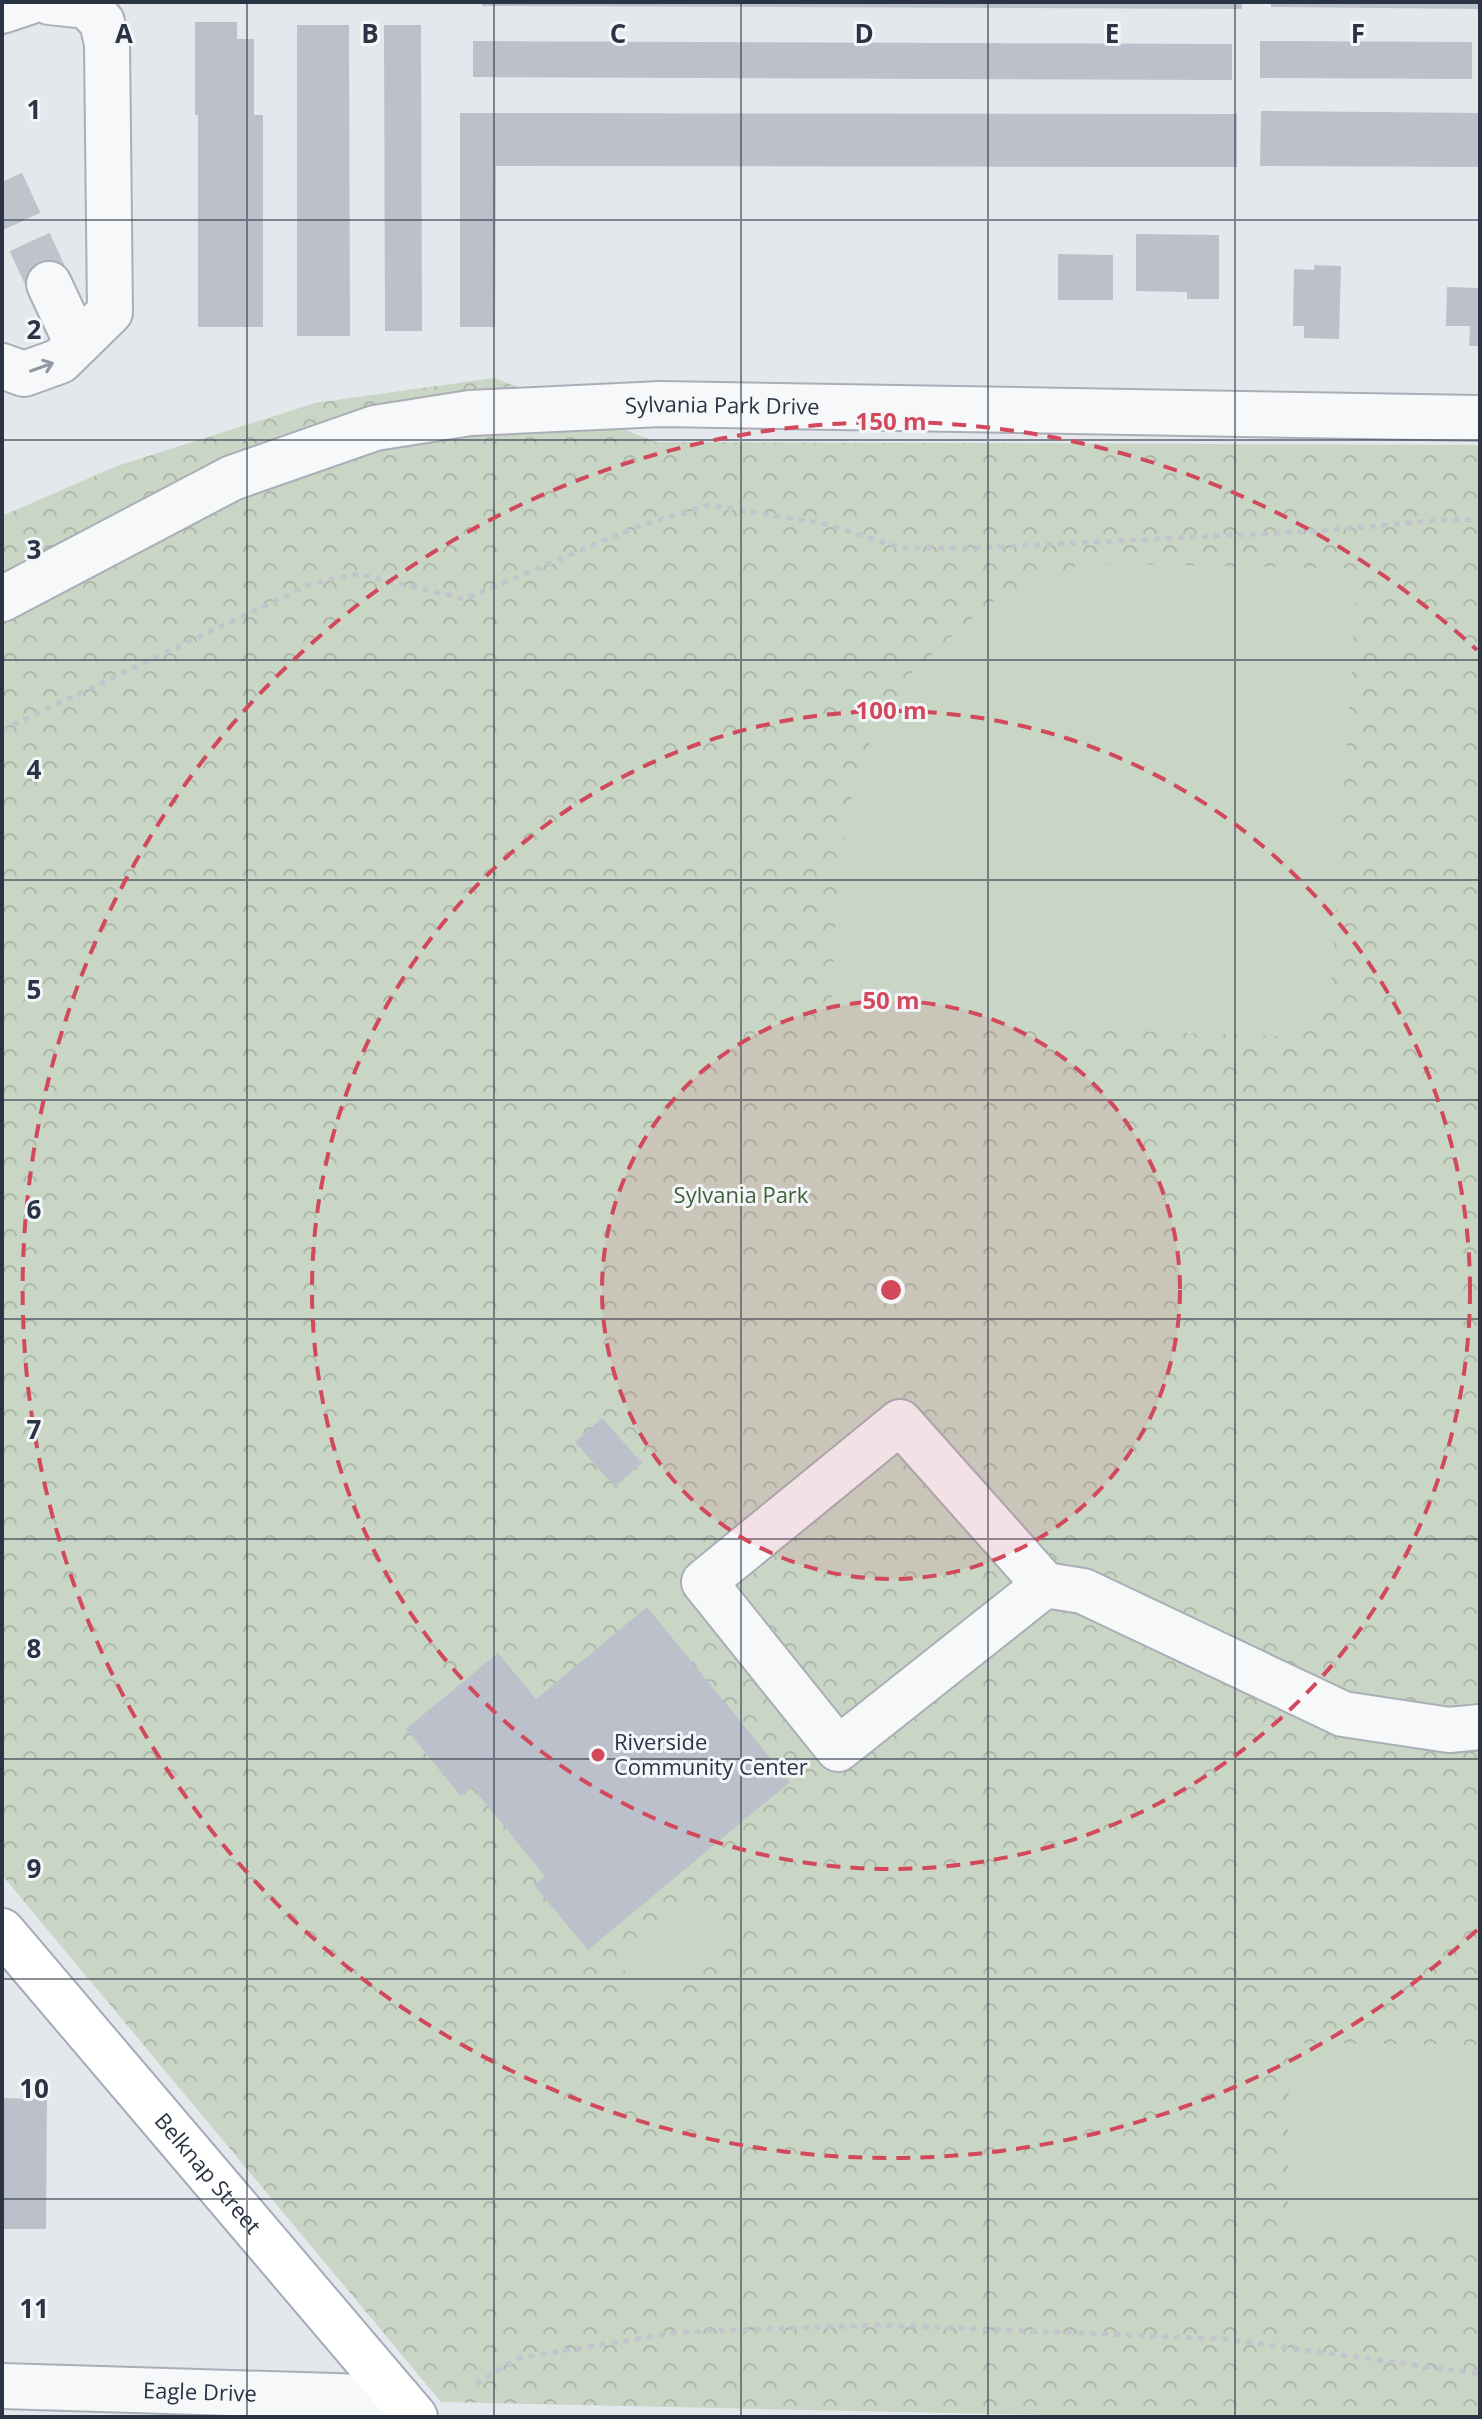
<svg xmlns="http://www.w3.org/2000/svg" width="1482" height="2419" font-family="'Open Sans',sans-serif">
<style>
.forest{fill:url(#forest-crowns)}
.pitch{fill:#c9d6c5}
.building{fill:#bbc0ca}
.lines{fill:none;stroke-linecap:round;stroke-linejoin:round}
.minor-tunnel{stroke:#bfc3cb;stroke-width:44;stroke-dasharray:44 22;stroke-linecap:butt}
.minor-casing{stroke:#a9aeb7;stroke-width:48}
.major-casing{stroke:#a3abb8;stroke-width:48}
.path{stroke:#c2c5cb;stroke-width:5;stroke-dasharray:6 6;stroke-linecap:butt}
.minor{stroke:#f7f8fa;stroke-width:44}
.major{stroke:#fff;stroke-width:44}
.oneway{stroke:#9196a0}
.grid{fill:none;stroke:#2b3445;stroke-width:2;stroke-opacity:0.55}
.ring{fill:none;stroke:#d1495b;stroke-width:4;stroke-dasharray:14 10}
.poi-dot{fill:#d1495b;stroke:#f4f6f9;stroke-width:3}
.labels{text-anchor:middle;stroke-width:6;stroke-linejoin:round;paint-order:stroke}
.street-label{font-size:22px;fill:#2b3445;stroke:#f4f6f9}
.park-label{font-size:22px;fill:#3f6138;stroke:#f4f6f9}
.poi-label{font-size:22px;fill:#2b3445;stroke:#f4f6f9;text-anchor:start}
.grid-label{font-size:26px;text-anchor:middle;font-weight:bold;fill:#2b3445;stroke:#f4f6f9;stroke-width:6;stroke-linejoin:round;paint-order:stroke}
.centre{fill:#d1495b;stroke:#f4f6f9;stroke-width:4}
.ring-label{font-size:24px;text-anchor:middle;font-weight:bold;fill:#d1495b;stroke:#f4f6f9;stroke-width:6;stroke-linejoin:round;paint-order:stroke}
</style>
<defs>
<pattern id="forest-crowns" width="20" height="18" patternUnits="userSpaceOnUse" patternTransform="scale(2)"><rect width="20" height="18" fill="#c9d6c5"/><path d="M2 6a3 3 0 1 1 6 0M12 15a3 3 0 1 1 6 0" fill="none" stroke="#adb8ab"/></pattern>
</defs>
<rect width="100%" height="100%" fill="#e4e7ec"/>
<path class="forest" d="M494 378 656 442 1480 445V2417H1137L441 2402 2 1875V516L117 466 315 403Z"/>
<path class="pitch" d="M1084 563 1358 569 1330 1004 1302 1037 829 1020 832 995 838 872 857 767 909 675 987 604Z
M700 1896 731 1931 652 2002 621 1967Z
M1289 2043 1480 2045V2234L1288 2232Z"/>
<path class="building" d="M482 2H1242V9L482 6Z
M1271 2H1480V9L1271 7Z
M195 22H237V39H254V115H263V327H198V115H195Z
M297 25H349L350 336H297Z
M384 25H421L422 331H385Z
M473 41 1232 44V80L473 77Z
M1260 41 1472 42V79L1260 78Z
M1261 111 1480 113V167L1260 166Z
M460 113 1237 114V167L496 166 495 327H460Z
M1136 234 1219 235V299H1187V292L1136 291Z
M1058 254 1113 255V300H1058Z
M1314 265 1341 266 1339 339 1304 338V326H1293L1294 269 1314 270Z
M1447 287 1480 288V346H1469L1470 326H1446Z
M602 1418 642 1463 615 1487 575 1442Z
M647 1607 790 1782 588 1950 534 1885 545 1876 472 1787 461 1796 406 1729 498 1653 536 1699Z
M2 2098 47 2099 46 2229H2Z"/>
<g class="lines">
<path class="minor-tunnel" d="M2 182 49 284"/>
<defs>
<g id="minor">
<path d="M2 11 29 2"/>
<path d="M49 284 77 344"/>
<path d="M2 366 24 374 60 361 110 312 107 44 102 22 87 6 49 2"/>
<path id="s1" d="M2 599 232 478 375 428 470 413 661 404 1480 418"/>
<path d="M1045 1585 838 1749 704 1582 900 1422 1045 1585 1083 1591 1343 1714 1449 1730 1480 1727"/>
<path id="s2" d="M2 2386 399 2398"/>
</g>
<g id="major">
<path id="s3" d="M2 1931 415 2417"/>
</g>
</defs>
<use href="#minor" class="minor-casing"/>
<use href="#major" class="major-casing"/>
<path class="path" d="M2 730 311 584 357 574 465 599 634 528 708 505 826 524 901 548H974L1317 531 1454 519 1480 521
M476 2384 519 2358 680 2332 882 2325 1226 2339 1480 2374"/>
<use href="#minor" class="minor"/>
<use href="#major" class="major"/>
</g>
<defs><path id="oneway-shaft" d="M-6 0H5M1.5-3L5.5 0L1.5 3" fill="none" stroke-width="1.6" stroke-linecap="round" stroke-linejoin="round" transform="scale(2)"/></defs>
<use class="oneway" href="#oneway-shaft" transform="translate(42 367) rotate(-20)"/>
<path class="grid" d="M247 2V2417M494 2V2417M741 2V2417M988 2V2417M1235 2V2417M2 220H1480M2 440H1480M2 660H1480M2 880H1480M2 1100H1480M2 1319H1480M2 1539H1480M2 1759H1480M2 1979H1480M2 2199H1480"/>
<circle cx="891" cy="1290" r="289" fill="#d1495b" fill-opacity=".12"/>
<g class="ring">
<circle cx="891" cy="1290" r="289"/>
<circle cx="891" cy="1290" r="579"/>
<path d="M1477 1930A868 868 0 1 1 1477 650"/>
</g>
<circle class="poi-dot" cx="598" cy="1755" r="8"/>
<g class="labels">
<g class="street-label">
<text dy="8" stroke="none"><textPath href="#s1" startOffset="760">Sylvania Park Drive</textPath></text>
<text dy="8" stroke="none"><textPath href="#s3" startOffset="318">Belknap Street</textPath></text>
<text dy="8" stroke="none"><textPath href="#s2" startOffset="198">Eagle Drive</textPath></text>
</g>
<g class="park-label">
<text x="741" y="1203">Sylvania Park</text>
</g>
<g class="poi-label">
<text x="614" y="1750">Riverside<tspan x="614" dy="25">Community Center</tspan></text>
</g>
</g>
<g class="grid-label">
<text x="124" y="43">A</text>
<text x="370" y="43">B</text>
<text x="618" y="43">C</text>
<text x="864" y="43">D</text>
<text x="1112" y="43">E</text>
<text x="1358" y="43">F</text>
<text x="34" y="119">1</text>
<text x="34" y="339">2</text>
<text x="34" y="559">3</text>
<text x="34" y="779">4</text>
<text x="34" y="999">5</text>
<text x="34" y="1219">6</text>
<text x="34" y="1439">7</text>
<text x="34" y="1658">8</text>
<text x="34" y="1878">9</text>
<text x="34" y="2098">10</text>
<text x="34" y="2318">11</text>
</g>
<circle cx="891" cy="1290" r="12" class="centre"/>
<g class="ring-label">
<text x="891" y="430">150 m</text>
<text x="891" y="719">100 m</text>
<text x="891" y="1009">50 m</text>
</g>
<rect width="1482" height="2419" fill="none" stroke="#2b3445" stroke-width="8"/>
</svg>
